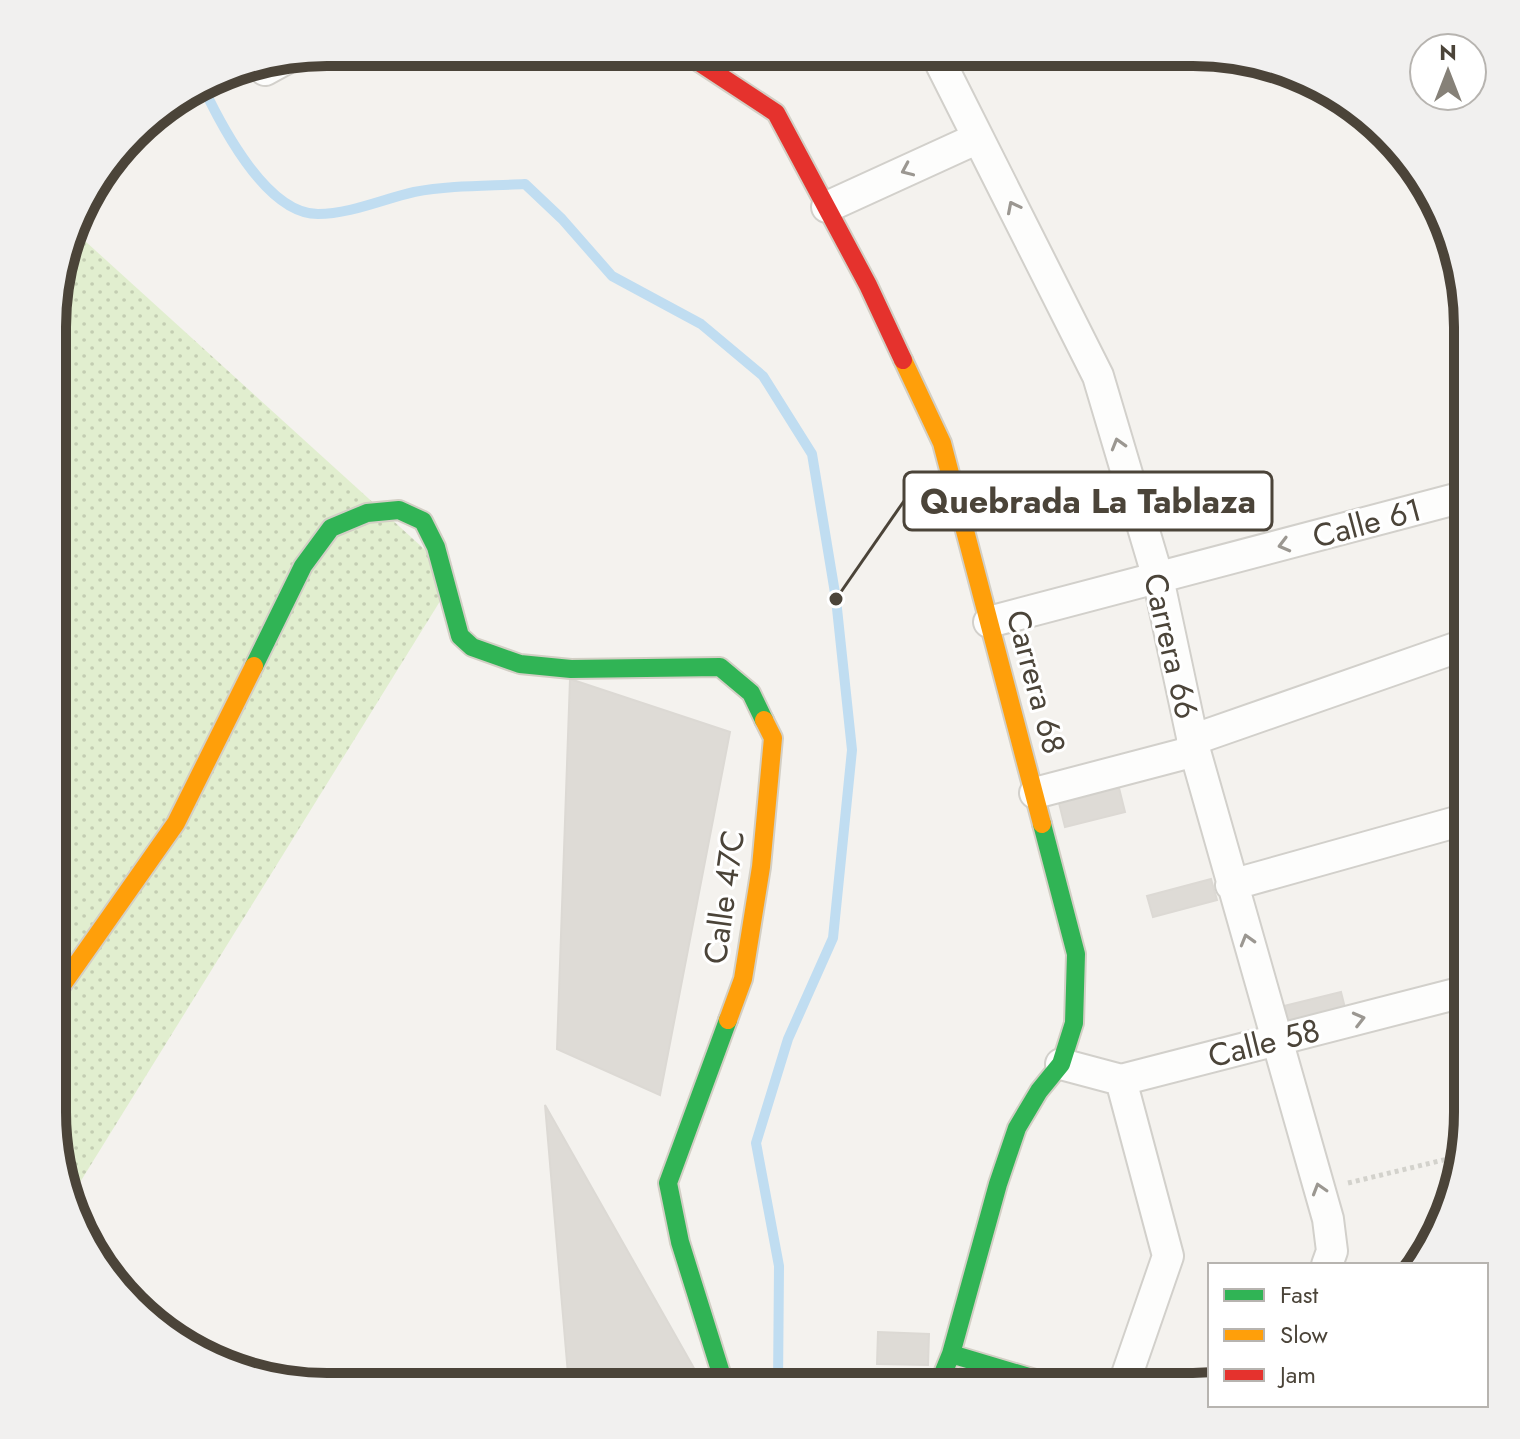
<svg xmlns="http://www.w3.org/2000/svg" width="1520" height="1439" font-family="Jost,sans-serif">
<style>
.park{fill:url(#park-dots)}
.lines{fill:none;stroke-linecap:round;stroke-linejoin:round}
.stream{stroke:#c0ddf1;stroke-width:10}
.building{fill:#dedbd6;stroke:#dcd9d4;stroke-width:2}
.street-casing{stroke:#d2d0cb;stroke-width:34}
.fast-casing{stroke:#d3cfc5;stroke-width:22}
.slow-casing{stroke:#d3cfc5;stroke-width:22}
.jam-casing{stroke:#d3cfc5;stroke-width:22}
.path{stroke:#d3d2cc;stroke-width:5;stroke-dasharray:4 4;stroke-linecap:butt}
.street{stroke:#fdfdfc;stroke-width:30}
.fast{stroke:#30b455;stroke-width:18}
.slow{stroke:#ff9f0a;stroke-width:18}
.jam{stroke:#e5322d;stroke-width:18}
.oneway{stroke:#9b9791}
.labels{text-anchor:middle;stroke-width:6;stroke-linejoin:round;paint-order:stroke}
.street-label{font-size:32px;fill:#4b4439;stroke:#fff}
.rim{fill:none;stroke:#4b4439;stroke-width:10}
.leader{fill:none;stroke:#4b4439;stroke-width:3}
.callout-dot{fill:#4b4439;stroke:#fff;stroke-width:3}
.callout{fill:#fff;stroke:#4b4439;stroke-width:3}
.callout-label{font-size:34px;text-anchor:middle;font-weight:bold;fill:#4b4439}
</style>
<defs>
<pattern id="park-dots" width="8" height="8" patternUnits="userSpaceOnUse" patternTransform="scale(2)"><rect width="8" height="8" fill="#e1eecf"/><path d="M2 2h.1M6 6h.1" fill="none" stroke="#c3cdb2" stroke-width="1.8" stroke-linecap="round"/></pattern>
</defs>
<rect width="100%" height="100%" fill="#f4f2ee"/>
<path class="park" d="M74 231 455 577 69 1200 53 1129 57 274Z"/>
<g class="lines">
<path class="stream" d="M203 87C222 127 267 214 318 214 350 214 383 199 414 192 451 185 488 186 525 184L562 219 612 276 701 324 763 376 812 454 836 599 852 750 833 938 788 1039 756 1143 779 1266 778 1386"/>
</g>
<path class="building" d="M570 679 730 732 660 1095 557 1049Z
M1118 784 1125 812 1065 827 1058 799Z
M1211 879 1217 900 1153 917 1147 896Z
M1341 992 1346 1012 1290 1027 1284 1006Z
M545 1105 704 1386H569Z
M878 1332 929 1334 928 1365 877 1364Z"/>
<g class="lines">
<defs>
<path id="street" d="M936 54 1098 376 1158 578 1195 751 1328 1219 1332 1251 1327 1265
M265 70 285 59
M827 207 978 138
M989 622 1467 496
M1192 740 1467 644
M1035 793 1195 751
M1231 885 1467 819
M1061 1064 1121 1080 1467 991
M1121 1080 1168 1256 1123 1386"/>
<path id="fast" d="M254 666 303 566 331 528 367 513 399 510 423 521 436 547 460 636 472 647 520 664 571 669 720 667 751 693 764 720
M951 1354 1059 1386
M725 1386 680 1242 668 1183 728 1020
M938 1386 951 1354 998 1184 1017 1128 1039 1091 1061 1064 1074 1023 1076 954 1042 824"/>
<path id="slow" d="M903 360 942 443 1042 824
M53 998 176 823 254 666
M728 1020 743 979 761 867 773 738 764 720"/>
<path id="jam" d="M685 53 776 113 868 285 903 360"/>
</defs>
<use href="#street" class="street-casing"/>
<use href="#fast" class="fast-casing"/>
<use href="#slow" class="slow-casing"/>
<use href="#jam" class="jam-casing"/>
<path class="path" d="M1348 1183 1460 1156"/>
<use href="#street" class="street"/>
<use href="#fast" class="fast"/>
<use href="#slow" class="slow"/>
<use href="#jam" class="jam"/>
</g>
<defs><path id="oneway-chevron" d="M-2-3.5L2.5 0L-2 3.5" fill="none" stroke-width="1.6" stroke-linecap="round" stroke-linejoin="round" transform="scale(2)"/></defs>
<g class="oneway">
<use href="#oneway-chevron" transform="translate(907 170) rotate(156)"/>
<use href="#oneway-chevron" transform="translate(1013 207) rotate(-117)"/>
<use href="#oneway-chevron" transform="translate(1118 444) rotate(-106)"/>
<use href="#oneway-chevron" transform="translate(1284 545) rotate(165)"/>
<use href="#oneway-chevron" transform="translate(1247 940) rotate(-106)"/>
<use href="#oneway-chevron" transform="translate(1359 1019) rotate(-14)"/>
<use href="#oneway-chevron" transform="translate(1319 1189) rotate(-107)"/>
</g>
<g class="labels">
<g class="street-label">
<text transform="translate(1367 523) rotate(-15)" y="11">Calle 61</text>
<text transform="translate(1171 646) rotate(77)" y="11">Carrera 66</text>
<text transform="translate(1036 682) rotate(75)" y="11">Carrera 68</text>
<text transform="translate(724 897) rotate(-82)" y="11">Calle 47C</text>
<text transform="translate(1264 1043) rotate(-14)" y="11">Calle 58</text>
</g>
</g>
<path d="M0 0H1520V1439H0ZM327 66H1193A261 261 0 0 1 1454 327V1112A261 261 0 0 1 1193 1373H327A261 261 0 0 1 66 1112V327A261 261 0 0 1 327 66Z" fill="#f1f0ef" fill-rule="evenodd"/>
<path class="rim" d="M327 66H1193A261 261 0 0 1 1454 327V1112A261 261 0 0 1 1193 1373H327A261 261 0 0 1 66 1112V327A261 261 0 0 1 327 66Z"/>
<path class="leader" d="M836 599L904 501"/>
<circle class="callout-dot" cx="836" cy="599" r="8"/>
<rect class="callout" x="904" y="472" width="368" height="58" rx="8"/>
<g class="callout-label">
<text x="1088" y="513">Quebrada La Tablaza</text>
</g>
<rect x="1208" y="1263" width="280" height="144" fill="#ffffff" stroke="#b7b4b0" stroke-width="2"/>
<rect x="1224" y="1289" width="40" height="12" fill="#30b455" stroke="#b7b4b0" stroke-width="2"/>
<text x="1280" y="1303" font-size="24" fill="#4b4439">Fast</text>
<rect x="1224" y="1329" width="40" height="12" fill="#ff9f0a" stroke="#b7b4b0" stroke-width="2"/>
<text x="1280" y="1343" font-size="24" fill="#4b4439">Slow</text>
<rect x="1224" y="1369" width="40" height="12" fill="#e5322d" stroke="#b7b4b0" stroke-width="2"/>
<text x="1280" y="1383" font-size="24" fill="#4b4439">Jam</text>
<g transform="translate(1448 72)"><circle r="38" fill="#ffffff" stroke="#b7b4b0" stroke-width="2"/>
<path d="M0-6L14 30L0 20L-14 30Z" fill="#868178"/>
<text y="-12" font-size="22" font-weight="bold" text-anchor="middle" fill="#4b4439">N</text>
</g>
</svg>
